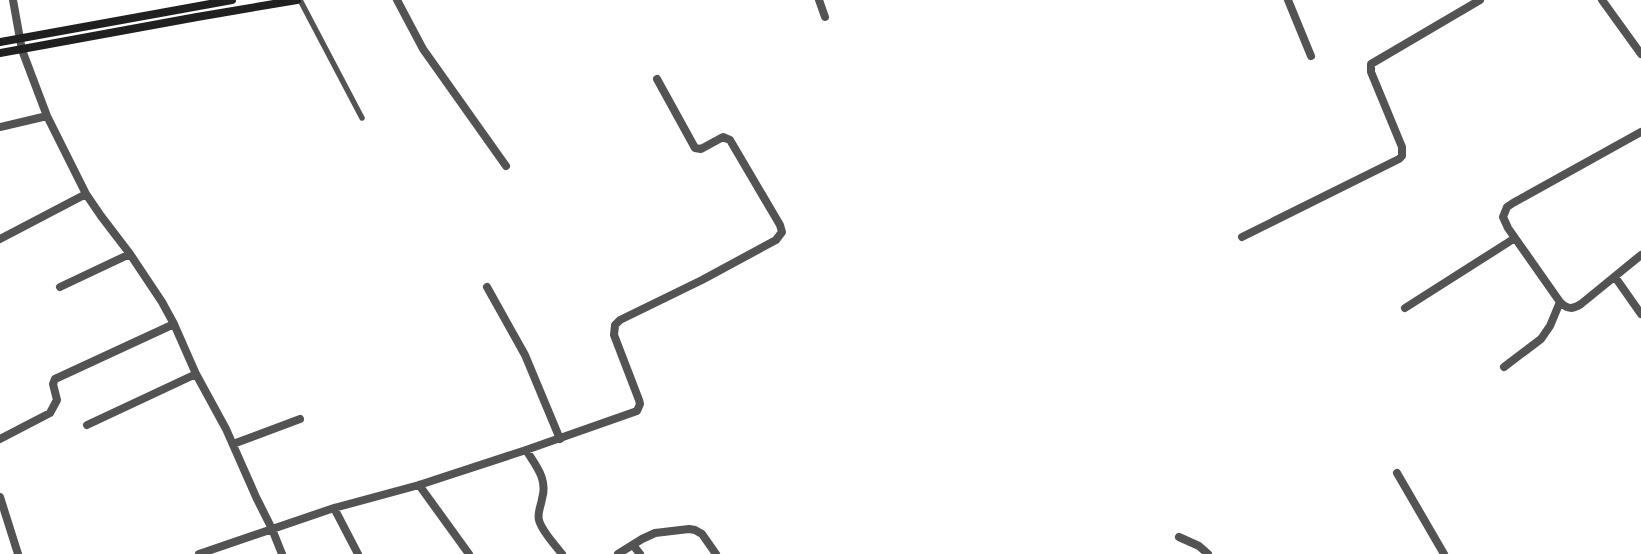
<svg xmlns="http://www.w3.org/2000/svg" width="1641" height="554" font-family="Quicksand,sans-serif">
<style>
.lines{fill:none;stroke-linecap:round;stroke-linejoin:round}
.lane{stroke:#535353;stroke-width:5.5}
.street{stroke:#535353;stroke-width:8}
.secondary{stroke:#202020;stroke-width:8}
</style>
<rect width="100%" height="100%" fill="#fff"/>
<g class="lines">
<path class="lane" d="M300 0 362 118"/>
<path class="street" d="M13 0 22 50 47 116 86 194 101 216 130 254 162 302 174 324 196 374 226 429 256 497 272 529 282 554
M397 0 423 49 506 166
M819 0 825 17
M1288 0 1311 56
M1602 0 1641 54
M0 127 47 116
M1641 132 1513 203 1507 207 1503 217 1508 228 1560 302C1568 310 1573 309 1581 304L1641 255
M1242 237 1399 159 1402 156V147L1371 72V64L1480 0
M0 239 86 194
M1615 277 1641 314
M60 287 130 254
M487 287 525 355 560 439
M1405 308 1515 238
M1504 367 1541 339 1550 326 1560 302
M87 425 196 374
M0 439 50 413 57 400 53 384 55 379 174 324
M233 444 300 419
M526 450C536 466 548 479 542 499 541 506 537 513 539 520 541 530 555 545 562 554
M1397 473 1444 554
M419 485 469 554
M0 497 18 554
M334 508 358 554
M1179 537 1199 546 1208 554
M633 545 640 554
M199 554 334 508 419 485 526 450 637 411 640 404 639 400 614 335 615 325 620 320 702 280 776 240 782 232 780 225 730 140 723 137 701 149 695 148 657 79
M618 554 642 539 655 533 689 529 695 530 702 534 716 554"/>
<path class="secondary" d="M0 42 232 0
M0 53 197 17 297 0"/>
</g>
</svg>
